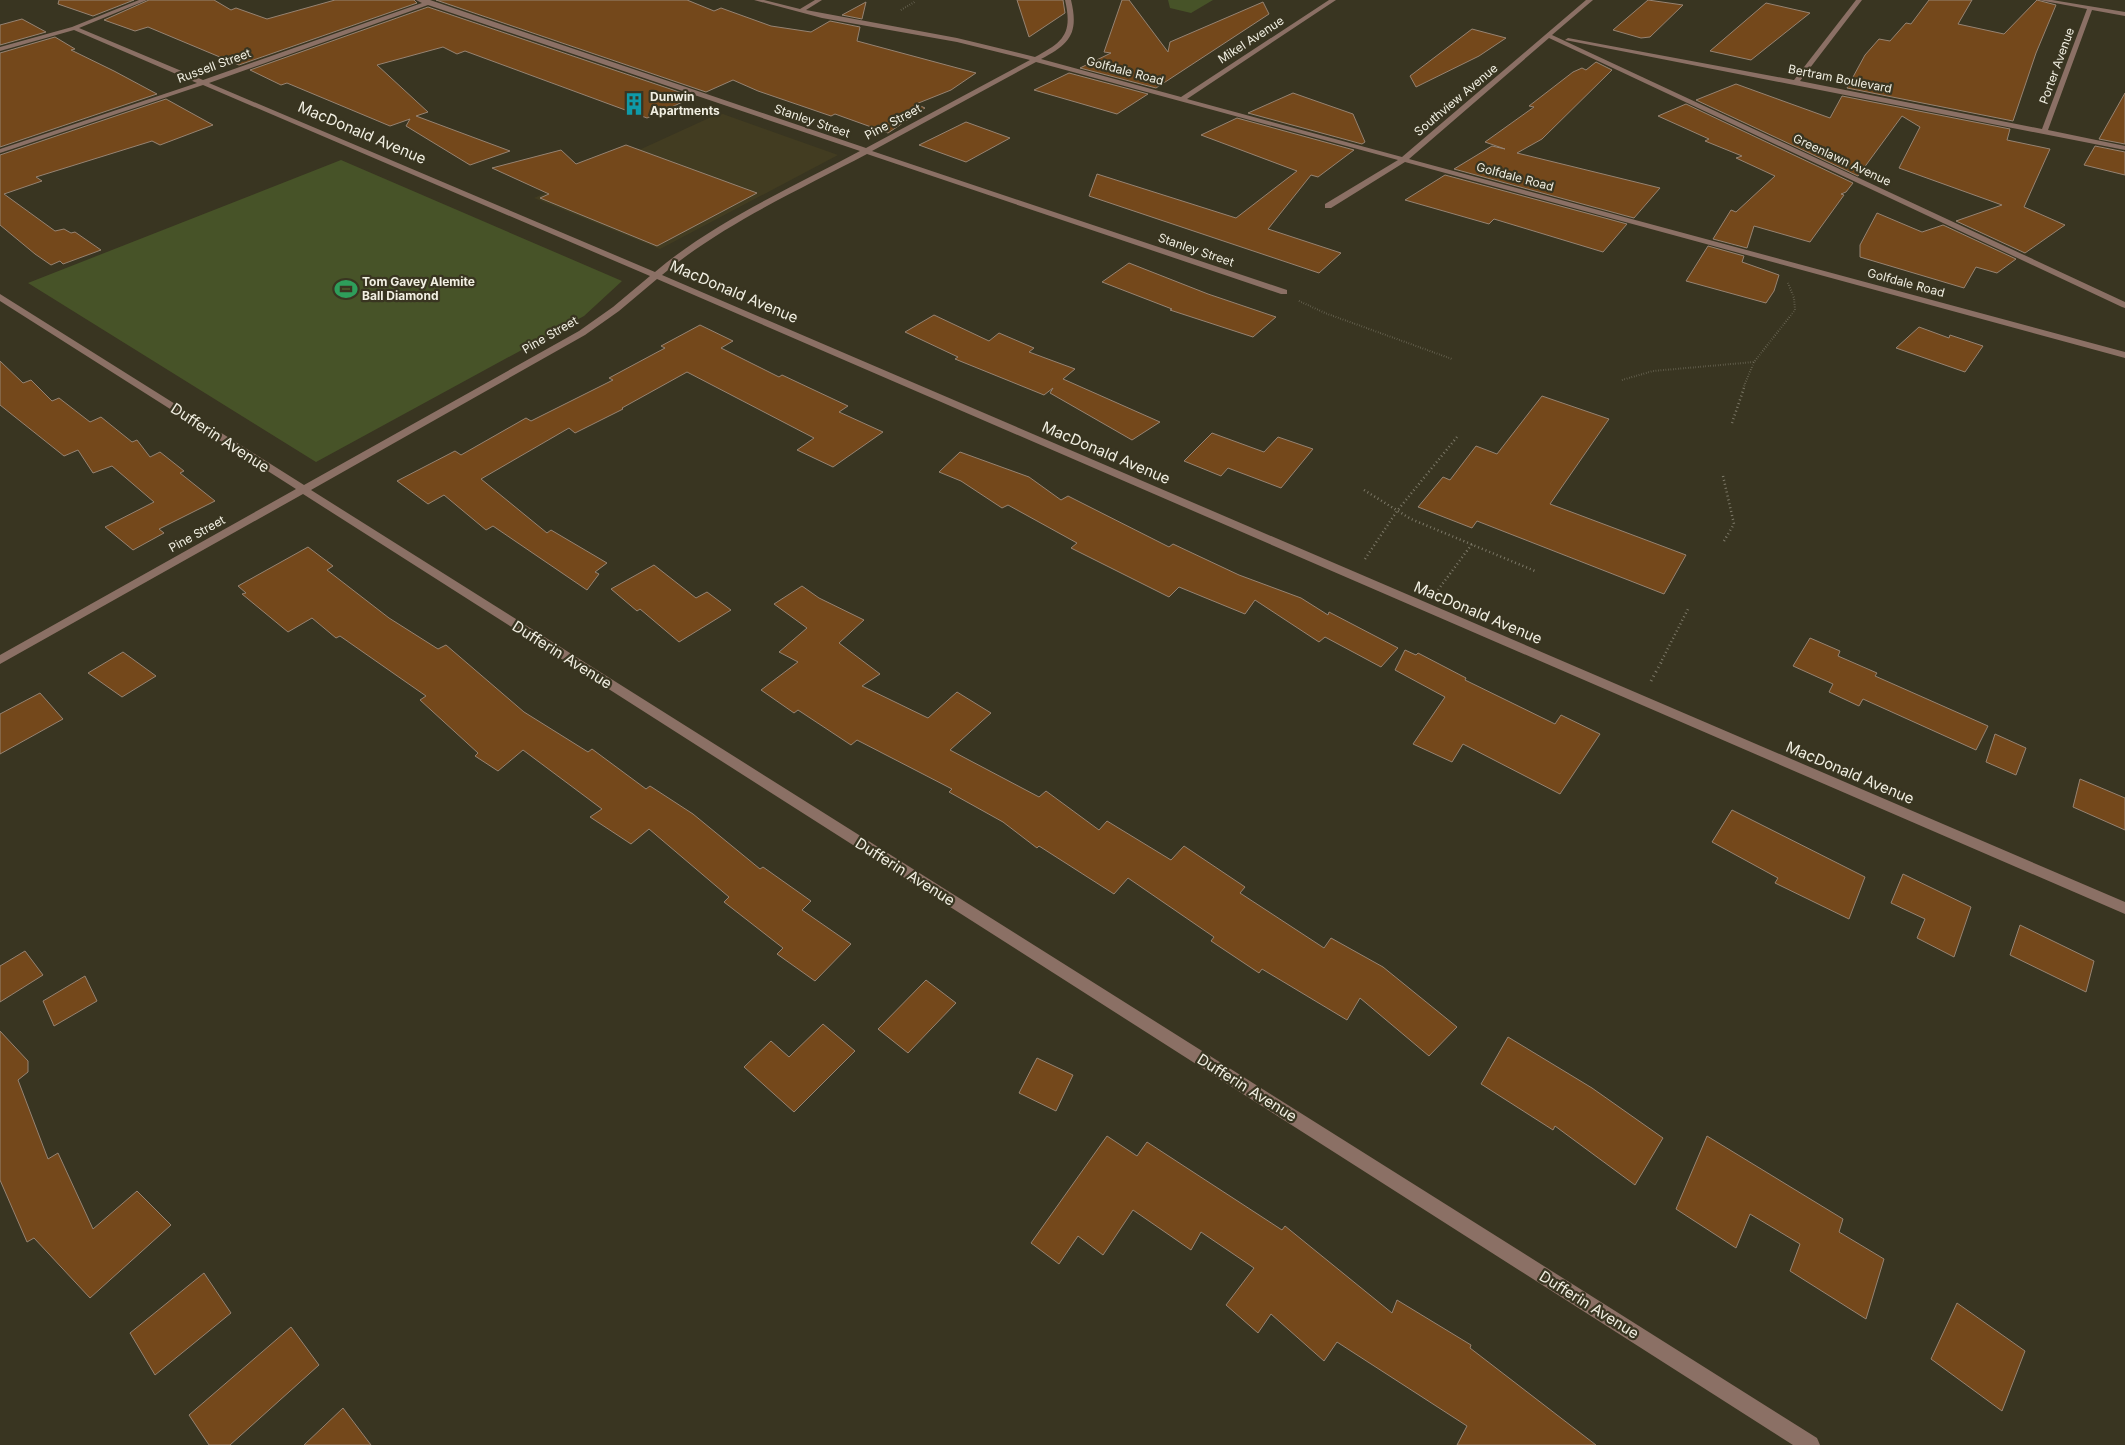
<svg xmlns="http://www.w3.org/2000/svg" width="2125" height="1445" font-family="Inter,sans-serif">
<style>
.built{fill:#423c21}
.green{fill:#475328}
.building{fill:#74481b;stroke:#968372}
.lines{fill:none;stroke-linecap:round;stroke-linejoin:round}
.path-far2{stroke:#7d7968;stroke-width:2;stroke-dasharray:0.5 2;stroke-linecap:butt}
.path-far1{stroke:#7d7968;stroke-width:2.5;stroke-dasharray:1 3;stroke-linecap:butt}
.path{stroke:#7d7968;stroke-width:3;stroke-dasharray:1 4;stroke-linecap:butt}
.minor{fill:#8b7065;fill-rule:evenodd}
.labels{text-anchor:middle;stroke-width:4.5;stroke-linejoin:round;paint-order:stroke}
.far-street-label{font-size:12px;fill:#f1efe2;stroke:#393521}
.far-poi-label{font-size:12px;font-weight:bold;fill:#f1efe2;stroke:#393521;text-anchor:start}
.street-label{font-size:15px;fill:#f1efe2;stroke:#393521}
</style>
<rect width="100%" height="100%" fill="#393521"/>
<path class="built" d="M720 113 838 155 660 249 534 198Z"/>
<path class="green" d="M1168 0H1213L1191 13 1170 8Z
M341 160 622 281 584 316 316 462 28 283Z"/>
<path class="building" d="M59 0H134L93 16 58 4Z
M149 0H214L231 10 236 8 267 19 335 0H414L417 3 239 65 148 27 135 31 104 20Z
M436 0H687L714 11 721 8 771 26 811 32 830 21 860 27 857 41 976 73 951 90 916 104 925 108 888 133 835 114 831 116 758 91 733 80 706 92Z
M1017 0H1063L1065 13 1029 37Z
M1122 0H1129L1168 52 1170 42 1263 2 1269 14 1156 88 1080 68 1111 53 1104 52Z
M1648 0 1683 5 1650 37 1641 38 1613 30Z
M1929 0H1972L1958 24 2004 34 2037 0 2056 5 2036 53 2013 121 1847 88 1865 55 1879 39 1890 41 1906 23 1911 24Z
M866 2 862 19 842 15Z
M1766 3 1810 13 1751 60 1710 51Z
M428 7 694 97 647 118 465 51 457 54 443 47 377 65 428 112 416 116 510 151 470 165 406 126 410 119 390 126 287 83 281 85 250 70Z
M22 19 46 32 0 45V25Z
M1472 29 1506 38 1479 56 1416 87 1410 76Z
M55 37 75 49 71 50 114 71 157 94 0 147V53Z
M1596 62 1612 70 1542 139 1517 153 1660 188 1634 218 1454 169 1492 146 1505 149 1485 142 1534 107 1529 106 1573 72 1582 68 1586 70Z
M1069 73 1148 94 1117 114 1034 90Z
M1736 84 1830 118 1842 96 2010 129 2007 140 2050 149 2024 207 2065 225 2025 253 1956 221 2002 205 1899 168 1920 127 1902 116 1858 176 1696 100Z
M1293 93 1353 114 1365 142 1362 144 1248 113Z
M2125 93V144L2099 139Z
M166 99 213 125 160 145 152 141 36 177 42 181 4 194 55 231 64 229 71 233 75 232 101 250 63 264 60 261 51 265 35 254 0 225V155Z
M1686 104 1853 183 1846 192 1841 194 1844 195 1810 242 1754 226 1747 248 1713 239 1731 210 1736 212 1775 176 1736 158 1742 156 1705 141 1709 139 1658 116Z
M1237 118 1354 150 1318 177 1311 175 1268 229 1341 253 1319 273 1089 196 1097 174 1236 218 1297 171 1201 135Z
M966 122 1010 138 966 162 919 145Z
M626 145 757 193 657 246 540 198 549 194 492 168 561 150 576 164Z
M2095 146 2125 152V175L2084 165Z
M1445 175 1627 224 1603 252 1494 219 1489 224 1405 200Z
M1877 213 1922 232 1943 225 2016 259 1997 273 1976 267 1964 288 1860 257V245Z
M1708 246 1744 256 1742 262 1779 275 1774 291 1766 303 1686 281Z
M1129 263 1208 294 1276 317 1253 337 1170 310 1172 309 1102 282Z
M934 315 989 341 999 333 1034 348 1029 352 1075 369 1063 379 1160 422 1132 440 1050 393 1053 388 1044 395 955 359 958 357 905 332Z
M700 325 733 341 721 348 779 377 782 375 848 406 839 412 883 432 833 467 797 450 814 438 687 372 622 408 623 409 575 433 569 428 481 479 547 533 551 530 607 563 595 572 599 574 587 590 493 526 486 530 444 495 428 504 397 481 455 451 461 455 526 418 531 421 613 380 609 378 665 348 661 346Z
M1919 327 1949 338 1950 335 1983 346 1965 372 1896 348Z
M0 361 23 383 31 380 52 401 59 398 90 422 101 417 132 442 137 440 150 457 160 452 184 471 180 473 215 501 159 529 164 533 133 550 105 527 154 502 112 466 93 473 78 450 64 456 0 405Z
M1542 396 1609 419 1550 504 1686 555 1664 594 1477 521 1472 528 1418 507 1443 477 1450 480 1476 446 1497 454Z
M1212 433 1264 452 1278 437 1313 449 1281 488 1228 468 1221 476 1184 461Z
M960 452 1029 477 1061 500 1068 496 1169 547 1173 544 1239 575 1301 598 1328 615 1329 612 1398 648 1381 667 1325 637 1319 642 1255 600 1245 614 1179 587 1169 597 1071 548 1077 543 1008 505 1002 508 961 481 939 472Z
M308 547 333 566 327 570 389 618 438 649 446 645 524 712 588 752 592 749 646 789 650 786 693 814 760 869 763 867 811 901 802 910 851 944 815 981 777 954 783 948 724 902 729 897 649 829 631 844 590 817 602 809 523 750 498 771 475 756 478 753 420 700 426 696 340 636 336 638 312 618 288 632 242 594 246 593 238 586Z
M654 565 696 598 707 592 731 610 679 642 640 609 637 611 611 589Z
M802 586 819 598 864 620 839 643 880 674 862 686 928 718 957 692 991 713 950 750 1039 797 1046 791 1099 830 1107 821 1171 860 1184 846 1245 887 1240 893 1324 948 1331 938 1383 967 1457 1027 1429 1056 1360 998 1347 1020 1262 969 1259 973 1211 941 1214 937 1128 878 1114 894 1039 846 1037 848 1003 822 949 792 952 789 857 740 851 745 798 710 794 713 761 690 798 662 779 652 807 628 774 604Z
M1810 638 1840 651 1838 656 1877 673 1875 676 1988 726 1976 750 1863 699 1859 706 1829 692 1833 684 1793 666Z
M1405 650 1416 655 1418 653 1466 678 1465 680 1555 724 1561 715 1600 734 1560 794 1463 744 1452 762 1413 744 1445 697 1395 670Z
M123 652 156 676 122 697 88 673Z
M40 693 63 719 0 754V714Z
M1995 734 2026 748 2016 775 1986 762Z
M2080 779 2125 798V830L2073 807Z
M1732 810 1865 877 1849 919 1775 883 1778 878 1712 842Z
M1903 874 1971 907 1954 957 1917 938 1925 919 1891 903Z
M2020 925 2094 961 2086 992 2010 955Z
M25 951 43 975 0 1002V966Z
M85 976 97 1001 54 1026 43 1001Z
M926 980 956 1003 908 1053 878 1029Z
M823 1024 855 1051 794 1112 744 1067 771 1041 789 1057Z
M0 1031 28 1061V1072L18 1080 48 1159 58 1153 93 1229 137 1191 171 1225 90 1298 34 1238 27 1242 0 1180Z
M1508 1037 1592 1088 1663 1138 1635 1185 1555 1126 1553 1130 1481 1084Z
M1037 1058 1073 1075 1056 1111 1019 1093Z
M1107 1136 1137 1156 1147 1142 1282 1230 1285 1226 1392 1313 1397 1300 1471 1345 1470 1348 1596 1445H1457L1467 1426 1337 1342 1324 1361 1271 1314 1258 1333 1226 1305 1254 1268 1201 1232 1191 1250 1133 1210 1103 1255 1078 1236 1059 1264 1031 1243Z
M1707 1136 1843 1219 1839 1232 1884 1259 1866 1319 1790 1271 1800 1244 1750 1214 1736 1248 1676 1209Z
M204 1273 231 1313 155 1375 130 1333Z
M1957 1303 2025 1351 2002 1411 1931 1359Z
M291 1327 319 1365 230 1445H209L189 1415Z
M343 1408 371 1445H304Z"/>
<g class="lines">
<path class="path-far2" d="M901 10 916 1
M1299 301 1325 313 1452 359
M1622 380 1653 371 1754 362
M1744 386 1754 362 1795 310 1794 298 1788 283"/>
<path class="path-far1" d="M1732 423 1745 385
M1723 476 1734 524 1724 541
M1364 490 1411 519 1535 571
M1365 559 1397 511 1457 437
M1438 590 1472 544
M1662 660 1689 607"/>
<path class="path" d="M1651 681 1663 659"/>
<path class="minor" d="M139 0H147L79 28 203 80 422 3 416 0H430L866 148 1030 60 957 42 822 18 754 0H764L800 9 815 0H822L806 10 957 38 1035 57C1063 42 1073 34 1065 0H1071C1079 33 1070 44 1041 59L1181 97 1329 0H1336L1187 99 1402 157 1586 0H1593L1552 35 2125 302V308L2122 307 1549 38 1409 159 2125 352V358L1405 162 1331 208H1325V204L1398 160 1036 62 872 151 1287 290V294H1281L867 154C799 190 721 225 662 275L2125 902V914L657 279 619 311 585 335 311 490 1817 1438 1820 1445H1793L303 494 0 664V655L296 489 0 301V294L304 485 579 331 613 307 650 276 203 85 0 153V149L197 83 74 30 0 51V47L72 27ZM428 5 860 151C791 188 715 221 655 272L209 83Z
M1856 0H1862L1800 81 2042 129 2087 9 2039 0H2052L2125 12V16L2092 10 2048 130 2125 146V150L1565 40 1568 38 1794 80Z"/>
</g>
<defs>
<symbol id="building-bare" viewBox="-9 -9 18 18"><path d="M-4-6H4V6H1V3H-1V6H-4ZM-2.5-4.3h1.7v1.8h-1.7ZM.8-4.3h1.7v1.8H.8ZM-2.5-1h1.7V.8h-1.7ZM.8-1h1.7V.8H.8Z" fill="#0f9aa8" stroke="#393521" stroke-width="2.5" paint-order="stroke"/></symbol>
<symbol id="stadium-bare" viewBox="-9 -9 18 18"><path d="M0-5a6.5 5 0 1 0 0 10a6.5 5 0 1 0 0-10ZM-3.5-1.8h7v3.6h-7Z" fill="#2e9e5b" stroke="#393521" stroke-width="2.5" paint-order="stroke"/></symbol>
</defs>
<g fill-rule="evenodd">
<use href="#building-bare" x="618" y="88" width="32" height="32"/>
<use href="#stadium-bare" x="330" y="273" width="32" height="32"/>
</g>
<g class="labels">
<g class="far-street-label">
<text transform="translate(1251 40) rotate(-33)" y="4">Mikel Avenue</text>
<text transform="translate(214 66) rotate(-20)" y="4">Russell Street</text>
<text transform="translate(2057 66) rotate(-70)" y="4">Porter Avenue</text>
<text transform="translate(1125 71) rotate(15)" y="4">Golfdale Road</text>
<text transform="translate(1840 79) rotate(11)" y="4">Bertram Boulevard</text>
<text transform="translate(1456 100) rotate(-40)" y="4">Southview Avenue</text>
<text transform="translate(812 121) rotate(19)" y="4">Stanley Street</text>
<text transform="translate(893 122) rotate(-28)" y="4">Pine Street</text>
<text transform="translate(1842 160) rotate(25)" y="4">Greenlawn Avenue</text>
<text transform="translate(1515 177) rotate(15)" y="4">Golfdale Road</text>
<text transform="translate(1196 250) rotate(19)" y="4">Stanley Street</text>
<text transform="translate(1906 283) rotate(15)" y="4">Golfdale Road</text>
<text transform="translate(550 335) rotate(-30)" y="4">Pine Street</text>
<text transform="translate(197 534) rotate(-29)" y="4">Pine Street</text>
</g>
<g class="far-poi-label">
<text x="650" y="101">Dunwin<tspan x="650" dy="14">Apartments</tspan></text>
<text x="362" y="286">Tom Gavey Alemite<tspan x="362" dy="14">Ball Diamond</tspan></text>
</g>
<g class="street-label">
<text transform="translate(362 133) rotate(23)" y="5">MacDonald Avenue</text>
<text transform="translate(734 292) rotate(23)" y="5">MacDonald Avenue</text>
<text transform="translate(220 438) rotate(33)" y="5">Dufferin Avenue</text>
<text transform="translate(1106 453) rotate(23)" y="5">MacDonald Avenue</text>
<text transform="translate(1478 613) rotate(23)" y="5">MacDonald Avenue</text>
<text transform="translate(562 655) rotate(32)" y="5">Dufferin Avenue</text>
<text transform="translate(1850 773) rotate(23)" y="5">MacDonald Avenue</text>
<text transform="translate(905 872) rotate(32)" y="5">Dufferin Avenue</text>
<text transform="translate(1247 1088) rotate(32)" y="5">Dufferin Avenue</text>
<text transform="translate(1589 1305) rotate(32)" y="5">Dufferin Avenue</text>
</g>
</g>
</svg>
